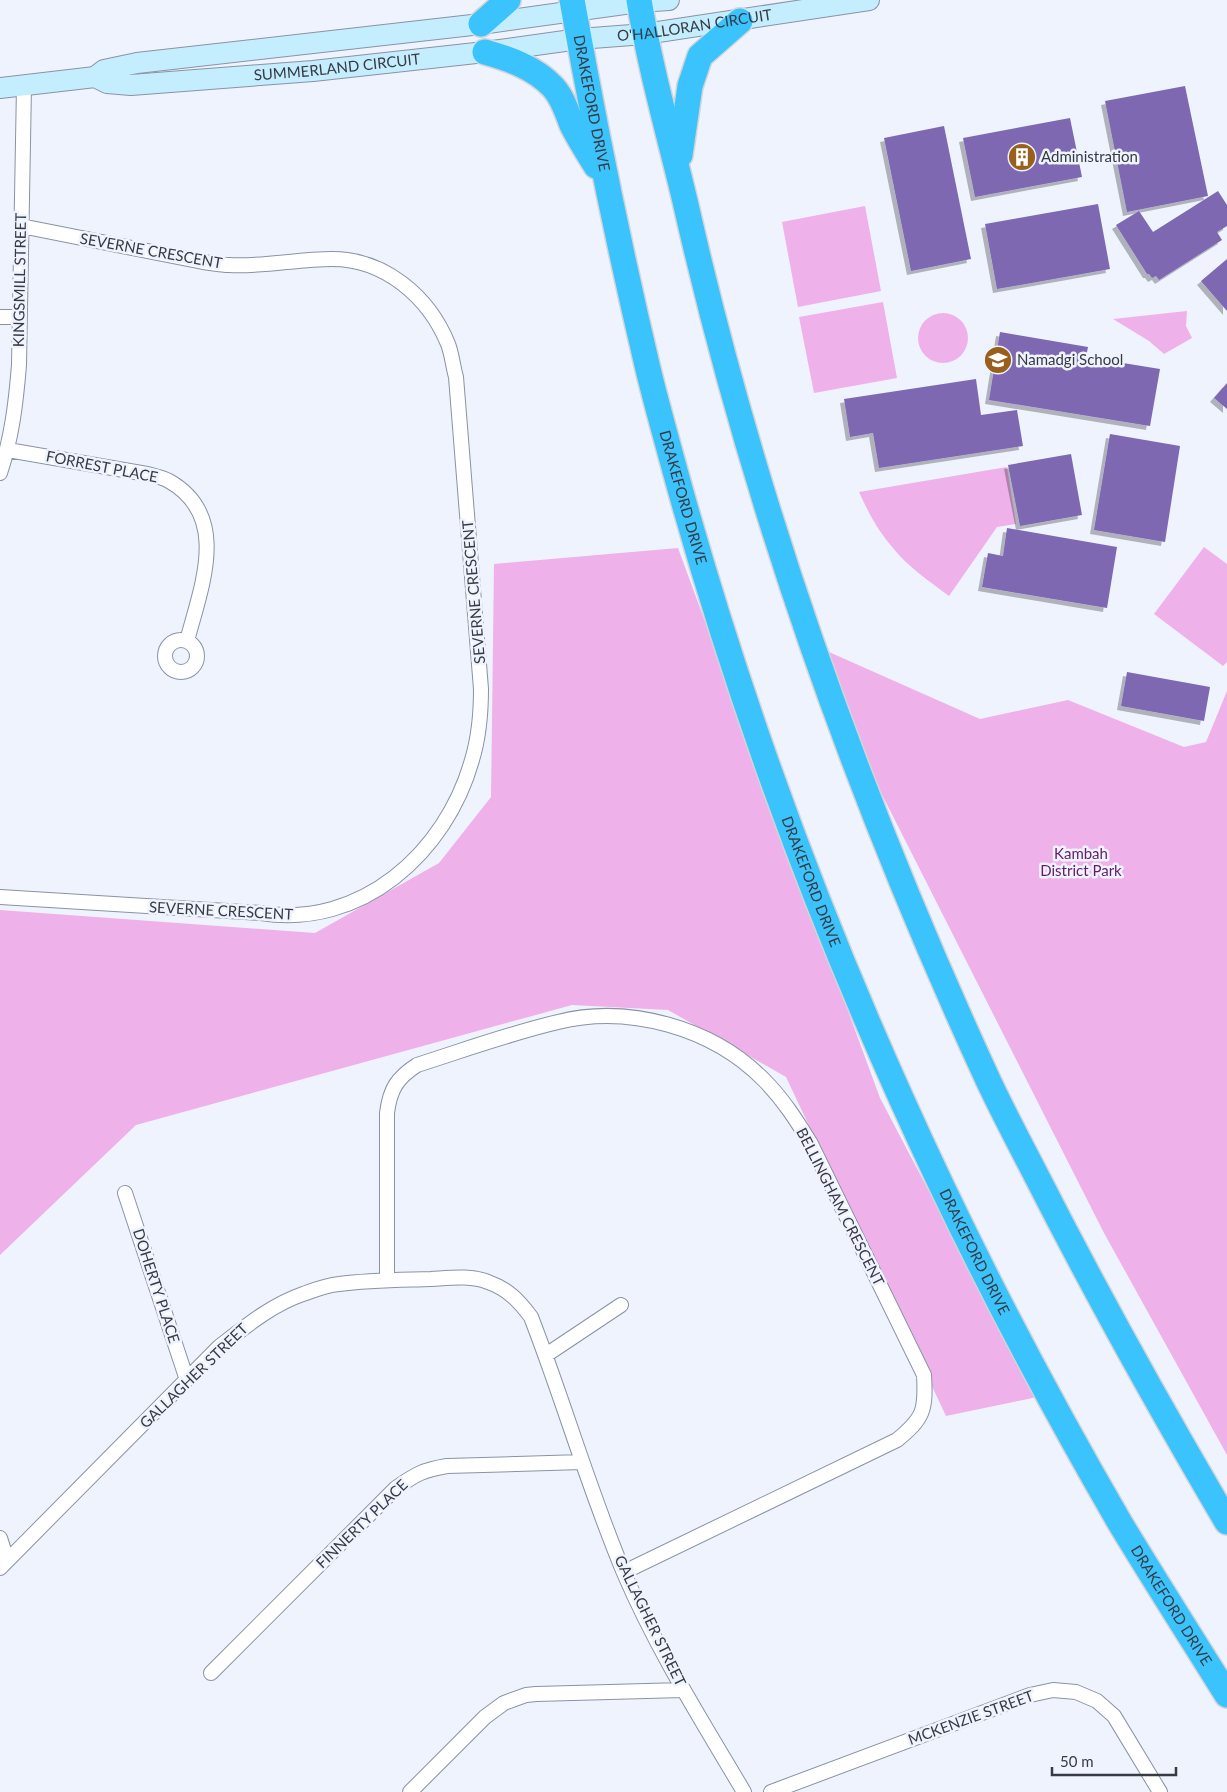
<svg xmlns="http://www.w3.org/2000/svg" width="1227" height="1792" font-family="Lato,sans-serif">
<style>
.green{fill:#efb1ea}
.building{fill:#7e68b1;filter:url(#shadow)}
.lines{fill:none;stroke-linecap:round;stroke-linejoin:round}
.street-casing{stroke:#8a93a4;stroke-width:16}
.secondary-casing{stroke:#8a93a4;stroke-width:22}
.highway-casing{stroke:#d3d4d5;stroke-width:28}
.street{stroke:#fff;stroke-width:14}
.secondary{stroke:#c4edfe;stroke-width:20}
.highway{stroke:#3ac3fc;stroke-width:25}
.labels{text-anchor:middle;stroke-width:5;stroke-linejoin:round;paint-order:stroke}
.street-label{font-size:15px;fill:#373a42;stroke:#eef3fe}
.poi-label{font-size:15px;fill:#373a42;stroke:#eef3fe;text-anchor:start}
.park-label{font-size:15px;fill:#681c66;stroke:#eef3fe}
</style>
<defs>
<filter id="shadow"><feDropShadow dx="-4" dy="4" stdDeviation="0" flood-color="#0004"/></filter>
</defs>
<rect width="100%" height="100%" fill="#eef3fe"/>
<path class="green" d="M865 206 881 291 798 307 782 222Z
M883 302 897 378 814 393 799 317Z
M1187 311 1186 326 1192 338 1164 354 1149 341 1113 319Z
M918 338a25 25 0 1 1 50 0a25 25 0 1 1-50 0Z
M1007 467 1016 524 997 527 949 596C929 581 908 567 893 548 878 531 868 512 859 492Z
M1204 547 1227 564V662L1223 666 1154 614Z
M678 548 880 1098 1037 1397 946 1416 786 1077 668 1010 572 1005 136 1125 0 1255V910L315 933 439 863 491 797 494 564Z
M829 652 980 719 1068 700 1184 747 1206 742 1227 691V1455L1104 1233 867 765Z"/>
<path class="building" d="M1185 86 1208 196 1127 212 1105 101Z
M1070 118 1082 177 975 197 963 138Z
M944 126 971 259 911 271 884 138Z
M1218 191 1227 205V226L1217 232 1222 240 1159 280 1156 276 1152 278 1149 274H1147L1116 225 1139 211 1153 232Z
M1098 204 1110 269 997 289 985 224Z
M1227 259V311L1201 281Z
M1000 332 1088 347 1086 357 1160 369 1150 426 989 400Z
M976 379 981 415 1017 410 1023 446 879 468 873 433 850 437 844 399Z
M1227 383V409L1214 398Z
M1110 434 1180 446 1165 542 1094 530Z
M1071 454 1082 515 1020 526 1008 465Z
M1007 528 1117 547 1107 608 982 587 988 553 1003 556Z
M1127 672 1210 687 1204 721 1121 706Z"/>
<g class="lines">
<defs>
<path id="street" d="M0 317H20
M8 450 147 474C154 476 162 477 169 481 231 516 201 587 187 641
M0 473C12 437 16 402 19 365L24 86
M165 656a16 16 0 1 1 32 0a16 16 0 1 1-32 0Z
M0 897 261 913C361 929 446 853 472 760 479 737 481 713 481 689L456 377C453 367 452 354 448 344 429 297 385 259 332 259 298 259 263 267 229 265 220 265 212 263 203 262L21 226
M125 1193 187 1380
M387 1280V1113C390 1089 397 1078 417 1065 464 1050 511 1033 558 1022 629 1004 713 1028 764 1080 783 1099 797 1121 811 1144L924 1375C926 1410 924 1418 897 1440L624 1572
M546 1355 621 1305
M0 1538 7 1560
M0 1568 219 1347C245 1327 271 1305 303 1294 314 1290 327 1285 339 1284 370 1280 401 1280 431 1279 449 1278 471 1275 488 1282 508 1289 519 1301 531 1317 564 1402 589 1490 624 1573 657 1650 702 1721 744 1792
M211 1673 396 1488C416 1474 423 1470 447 1466L582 1462
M410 1792 485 1717 504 1703 526 1695 536 1694 683 1690
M771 1792 1030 1695 1053 1690 1076 1692 1097 1701 1114 1716 1160 1792"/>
<g id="secondary">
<path d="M95 77 104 70 137 63 481 24 639 2 669 0"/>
<path id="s1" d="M0 88 95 77 107 83 131 85 313 71 485 52 579 39 645 34 869 0"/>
</g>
<g id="highway">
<path id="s2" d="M572 0C594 124 619 247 648 369 656 402 665 434 674 467 733 683 809 894 901 1098 966 1243 1040 1385 1120 1523 1155 1581 1191 1637 1227 1695"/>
<path d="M639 0C650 68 669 134 685 201 754 506 857 796 988 1080 1003 1112 1020 1144 1036 1175 1096 1293 1160 1408 1227 1522"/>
<path d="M481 24 508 0"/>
<path d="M485 52C510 59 535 68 553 87 563 98 567 112 572 125 579 139 588 153 596 166"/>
<path d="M680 155 690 86 700 56 740 21"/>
</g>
</defs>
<use href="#street" class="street-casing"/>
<use href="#secondary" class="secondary-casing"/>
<use href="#highway" class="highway-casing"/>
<use href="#street" class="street"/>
<use href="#secondary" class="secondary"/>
<use href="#highway" class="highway"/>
</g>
<defs>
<symbol id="building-disc" viewBox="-11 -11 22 22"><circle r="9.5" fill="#98601b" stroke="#eef3fe"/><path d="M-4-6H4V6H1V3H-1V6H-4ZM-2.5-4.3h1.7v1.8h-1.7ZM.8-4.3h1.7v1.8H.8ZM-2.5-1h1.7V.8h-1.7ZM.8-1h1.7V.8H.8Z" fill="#fff"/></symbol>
<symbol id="school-disc" viewBox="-11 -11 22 22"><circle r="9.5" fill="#98601b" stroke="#eef3fe"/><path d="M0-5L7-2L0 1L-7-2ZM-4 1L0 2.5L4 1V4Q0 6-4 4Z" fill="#fff"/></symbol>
</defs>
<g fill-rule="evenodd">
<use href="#building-disc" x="1006" y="141" width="32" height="32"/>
<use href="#school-disc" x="982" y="344" width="32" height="32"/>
</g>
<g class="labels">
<g class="street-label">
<text dy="5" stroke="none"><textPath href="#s1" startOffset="700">O'HALLORAN CIRCUIT</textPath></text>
<text dy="5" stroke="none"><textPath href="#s1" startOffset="340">SUMMERLAND CIRCUIT</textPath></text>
<text dy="5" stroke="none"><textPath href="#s2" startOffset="105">DRAKEFORD DRIVE</textPath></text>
<text transform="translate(151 251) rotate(10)" y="5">SEVERNE CRESCENT</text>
<text transform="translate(20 280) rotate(-89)" y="5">KINGSMILL STREET</text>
<text transform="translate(102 467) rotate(11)" y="5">FORREST PLACE</text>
<text dy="5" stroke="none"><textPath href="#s2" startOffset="510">DRAKEFORD DRIVE</textPath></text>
<text transform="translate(474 592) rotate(-95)" y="5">SEVERNE CRESCENT</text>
<text dy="5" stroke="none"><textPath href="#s2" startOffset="915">DRAKEFORD DRIVE</textPath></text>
<text transform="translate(221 911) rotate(3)" y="5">SEVERNE CRESCENT</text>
<text transform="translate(840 1207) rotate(63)" y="5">BELLINGHAM CRESCENT</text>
<text dy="5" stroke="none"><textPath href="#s2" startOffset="1320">DRAKEFORD DRIVE</textPath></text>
<text transform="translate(156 1286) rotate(72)" y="5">DOHERTY PLACE</text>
<text transform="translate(194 1376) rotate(-44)" y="5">GALLAGHER STREET</text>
<text transform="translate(362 1524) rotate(-44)" y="5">FINNERTY PLACE</text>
<text dy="5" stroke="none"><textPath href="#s2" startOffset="1725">DRAKEFORD DRIVE</textPath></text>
<text transform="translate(650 1621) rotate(64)" y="5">GALLAGHER STREET</text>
<text transform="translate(971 1718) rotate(-20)" y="5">MCKENZIE STREET</text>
</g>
<g class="poi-label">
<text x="1041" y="162">Administration</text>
<text x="1017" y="365">Namadgi School</text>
</g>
<g class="park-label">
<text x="1081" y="859">Kambah<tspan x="1081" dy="17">District Park</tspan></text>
</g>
</g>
<path d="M1052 1767v8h124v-8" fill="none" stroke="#373a42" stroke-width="2.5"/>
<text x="1060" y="1767" font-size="15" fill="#373a42" stroke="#eef3fe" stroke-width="4" paint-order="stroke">50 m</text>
</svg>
